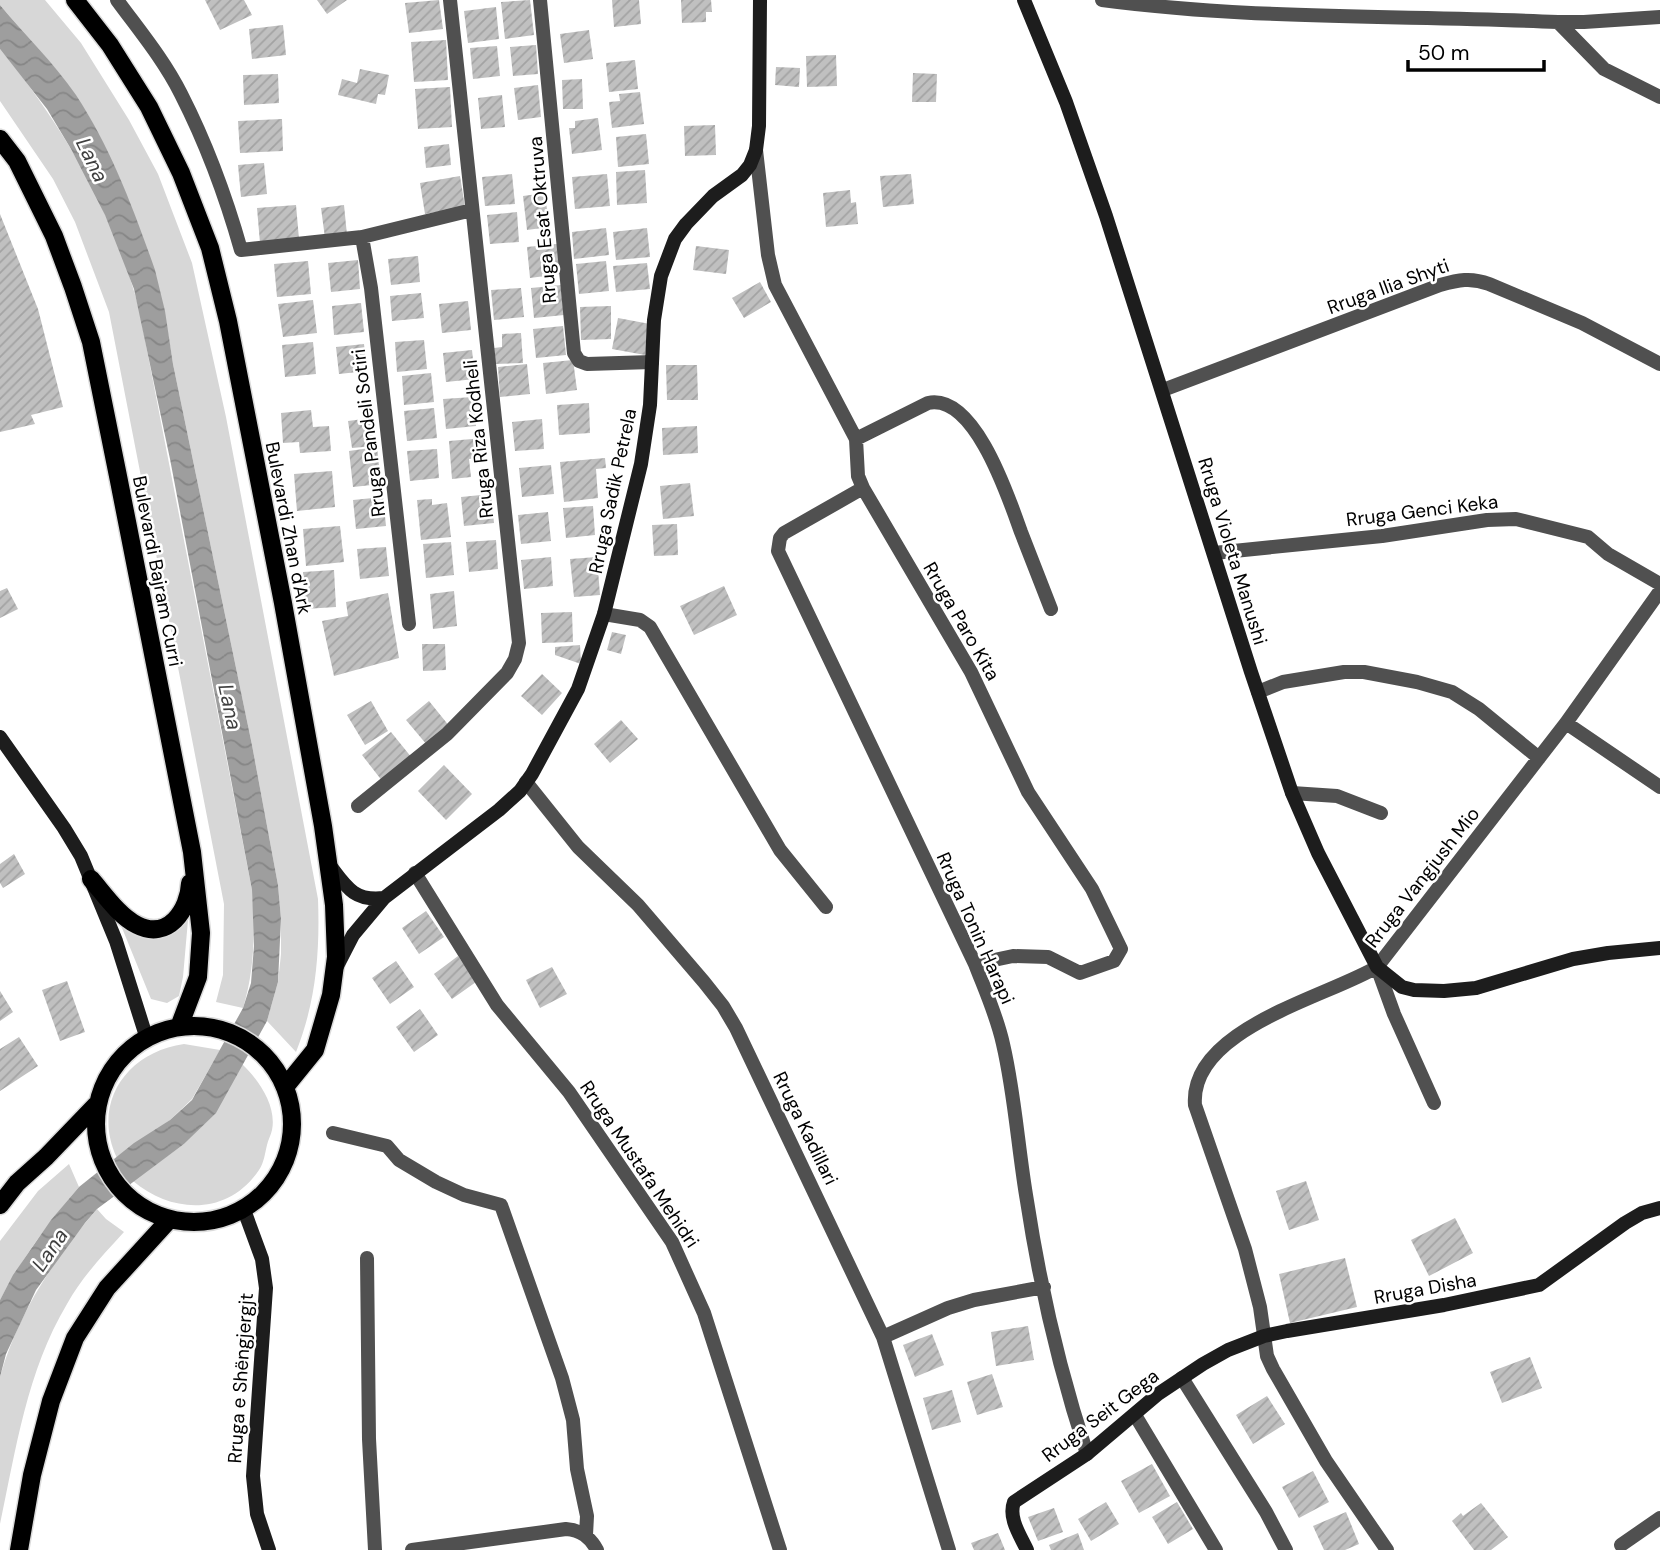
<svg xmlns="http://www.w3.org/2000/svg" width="1660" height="1550" font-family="'DM Sans',sans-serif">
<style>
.grass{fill:#d7d7d7}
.water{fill:url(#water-waves)}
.building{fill:url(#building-hatch)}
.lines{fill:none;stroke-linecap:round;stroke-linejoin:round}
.primary-casing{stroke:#dbdbdb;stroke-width:21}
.street{stroke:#505050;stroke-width:14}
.secondary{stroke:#1d1d1d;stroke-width:14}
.primary{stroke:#000;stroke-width:18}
.labels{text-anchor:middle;stroke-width:5;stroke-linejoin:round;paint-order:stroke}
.street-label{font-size:19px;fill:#000;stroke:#fff}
.water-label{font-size:21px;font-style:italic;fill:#3f3f3f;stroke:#fff}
</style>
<defs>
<pattern id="water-waves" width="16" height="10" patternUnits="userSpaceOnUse" patternTransform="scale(1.75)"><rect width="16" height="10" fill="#9e9e9e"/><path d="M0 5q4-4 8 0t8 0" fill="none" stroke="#868686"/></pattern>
<pattern id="building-hatch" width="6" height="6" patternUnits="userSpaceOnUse" patternTransform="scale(1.75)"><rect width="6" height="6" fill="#c0c0c0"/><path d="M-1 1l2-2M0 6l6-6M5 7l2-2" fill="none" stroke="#a3a3a3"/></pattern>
</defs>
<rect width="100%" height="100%" fill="#fff"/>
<path class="grass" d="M0 0H45L81 43 129 120 158 174 192 263 226 417 318 899C320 952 316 1002 296 1052L267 1021 278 982 281 954V919L278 885 252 745 173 364C163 295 145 238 118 175 105 147 93 120 75 95 54 63 25 35 0 5Z
M0 49C63 125 114 213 139 309L252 890C255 930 255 969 243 1008L216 1002 223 975 224 904 109 312 75 222 53 179 0 101Z
M188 920 183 977 179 996 167 1003 151 999 120 923 171 933Z
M184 1044 220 1050 192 1099 170 1120 117 1158C91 1103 127 1052 184 1044Z
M242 1064C258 1079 277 1106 272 1130 271 1135 268 1140 267 1145 265 1153 264 1163 259 1170 228 1216 172 1214 133 1181L184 1144 215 1113Z
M69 1164 79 1187C49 1222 22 1258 0 1300V1241L38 1191Z
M97 1209 106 1219 124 1232C103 1255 82 1277 67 1304 27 1371 16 1449 0 1524V1377C18 1313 54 1259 97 1209Z"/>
<path class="water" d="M0 5C25 35 54 63 76 95 111 148 134 210 155 270L165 311 173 364 252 745 278 885 281 919 278 982 267 1021 216 1113 184 1144 97 1209 85 1223 36 1290 6 1354 0 1377V1300L13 1275 51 1220 79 1187 134 1143 170 1120 192 1100 243 1008 251 983 254 946 252 890 170 459 134 289 105 215 71 149 47 109 0 49Z"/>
<path class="building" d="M205 0H244L252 15 220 30Z
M317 0H347L327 14Z
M439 0 443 29 409 33 405 3Z
M530 0 534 35 505 39 501 2Z
M612 0H639L641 24 614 27Z
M681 0H711L712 12H706V22L682 23Z
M496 7 499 39 468 43 464 11Z
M283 25 286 55 252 59 249 29Z
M589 30 593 59 564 63 560 34Z
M446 40 448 80 414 82 411 42Z
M536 45 538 74 513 76 510 47Z
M497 46 500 76 473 79 470 48Z
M836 55 837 86 807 87 806 56Z
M635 60 638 89 609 92 606 63Z
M776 67 800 68 799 87 775 85Z
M360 69 389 75 385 95 378 94 376 104 338 95 342 79 357 83Z
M913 73 937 74 936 102H912Z
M278 74 279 103 244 105 243 75Z
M582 79 583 109H563L562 80Z
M538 85 541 117 518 120 514 88Z
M450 87 452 127 418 129 415 89Z
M640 92 644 124 612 128 609 102 620 101 619 94Z
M502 95 505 127 481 129 478 98Z
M598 118 602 150 572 154 569 128H575V121Z
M282 119 283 151 240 153 238 121Z
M715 125 716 155 685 156 684 126Z
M646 134 649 164 618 167 616 137Z
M449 144 451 165 426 168 424 147Z
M264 163 267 194 241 197 238 165Z
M645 170 647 203 617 205 616 172Z
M512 174 515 204 485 206 482 177Z
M607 174 610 206 575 209 572 177Z
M911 174 914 204 883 207 880 176Z
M460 176 465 207 425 214 420 183Z
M850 190 851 203 856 202 858 224 826 227 823 193Z
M545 193 549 227 527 230 523 196Z
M296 205 299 239 260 243 257 208Z
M344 205 347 235 325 238 321 208Z
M517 212 519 242 490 244 487 215Z
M0 214 38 309 63 407 31 415 35 424 0 432Z
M606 228 609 255 574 259 572 232Z
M647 228 650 257 616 260 613 232Z
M557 244 560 274 530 278 527 247Z
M696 246 729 250 726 274 693 270Z
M418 256 420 282 391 285 388 259Z
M358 260 360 289 331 292 328 263Z
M308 261 311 294 277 297 274 264Z
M606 261 609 291 579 294 576 264Z
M647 263 650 289 616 292 613 266Z
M760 282 771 302 744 318 732 298Z
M561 285 564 315 534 318 531 288Z
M521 288 524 317 494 320 491 290Z
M421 293 424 318 392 321 390 296Z
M313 300 317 333 283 337 278 304Z
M468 301 471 330 442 333 439 304Z
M361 303 364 332 334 335 332 306Z
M611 306V339L581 340 580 307Z
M618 318 650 324 645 355 612 349Z
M563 326 566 355 536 358 533 329Z
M521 333 523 363 495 364 494 348 502 347V334Z
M424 340 427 369 397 372 395 342Z
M313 342 316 374 285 377 282 345Z
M364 344 367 371 339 374 336 347Z
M472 350 475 379 446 382 443 353Z
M573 360 577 390 546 394 543 363Z
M527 364 530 394 500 397 498 367Z
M666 365H697L698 400H667Z
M431 373 434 402 404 405 402 376Z
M473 397 476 426 446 429 443 399Z
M589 403 590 433 559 435 557 405Z
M434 408 437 438 407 441 404 411Z
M311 410 313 427 329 426 331 451 300 453 299 442 283 443 281 413Z
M371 418 374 446 352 448 348 421Z
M542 419 544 449 515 451 512 422Z
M697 426 698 453 663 455 662 428Z
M484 438 486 457 469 459 471 477 452 479 449 441Z
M377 447 381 484 353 487 349 451Z
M437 449 439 478 410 481 407 451Z
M605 458 606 468 596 469 598 498 564 502 560 462Z
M551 465 554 494 522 497 519 468Z
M332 471 335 507 297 511 294 474Z
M690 483 694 516 663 519 660 486Z
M491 494 494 523 464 526 461 497Z
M383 497 386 526 356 529 353 500Z
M432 499V505L447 503 451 537 421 540 417 500Z
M593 506 595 535 566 538 563 508Z
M548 512 551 541 521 544 518 515Z
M677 524 678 555 654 556 652 525Z
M340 526 344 562 306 566 303 529Z
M496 540 498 569 469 572 466 542Z
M451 542 454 575 426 578 423 544Z
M386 547 389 576 360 579 357 549Z
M551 557 553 586 524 589 521 560Z
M597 557 600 595 574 597 570 559Z
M334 570 336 607 305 609 303 572Z
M724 586 737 615 694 635 680 606Z
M7 588 18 609 0 618V591Z
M454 591 457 626 433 629 430 594Z
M388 593 399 658 334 676 322 621 348 616 346 602Z
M572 612 573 642 542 643 541 613Z
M612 632 626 635 621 654 607 650Z
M422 644H445L446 670 423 671Z
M580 645 581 664 555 655V647Z
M542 674 562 693 542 715 521 696Z
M371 701 388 731 365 745 347 715Z
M429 701 450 727 427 745 406 720Z
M621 720 638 739 610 763 594 744Z
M391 732 412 758 383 782 362 755Z
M444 765 472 794 446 820 418 791Z
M14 854 25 874 3 888 0 883V864Z
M426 911 444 937 419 954 402 928Z
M458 956 476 982 452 999 434 974Z
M396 961 414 987 390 1004 372 978Z
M552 967 567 994 540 1008 526 980Z
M67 981 85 1032 60 1041 42 990Z
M0 991 13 1012 0 1021Z
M420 1009 438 1035 414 1052 396 1027Z
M19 1037 38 1066 0 1091V1049Z
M1306 1181 1319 1220 1289 1230 1276 1191Z
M1455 1218 1473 1253 1429 1276 1411 1240Z
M1345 1258 1357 1307 1290 1323 1279 1274Z
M1028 1326 1034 1360 996 1366 991 1332Z
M932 1334 944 1365 915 1377 903 1345Z
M1530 1357 1542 1388 1502 1403 1490 1372Z
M992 1374 1003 1407 977 1415 967 1382Z
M952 1390 961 1422 932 1430 923 1398Z
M1267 1396 1285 1424 1253 1444 1236 1415Z
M1152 1464 1170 1496 1139 1513 1121 1481Z
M1313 1471 1329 1502 1299 1518 1282 1487Z
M1106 1502 1119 1524 1091 1541 1078 1519Z
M1177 1502 1193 1529 1168 1544 1152 1517Z
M1481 1503 1508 1537 1491 1550H1474L1452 1521 1461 1513 1463 1516Z
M1054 1508 1063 1532 1038 1541 1028 1517Z
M1346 1512 1359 1544 1345 1550H1324L1313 1526Z
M998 1533 1005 1550H974L971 1543Z
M1078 1533 1084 1550H1051L1049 1545Z"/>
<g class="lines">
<defs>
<path id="primary" d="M75 0 110 45 149 107 181 173 210 248 228 321 283 603 323 826 334 905 336 957 331 995 315 1050 285 1087
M0 139 17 161 54 236 73 287 91 342 119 481 192 852 201 933 198 977 179 1027
M91 879C104 894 119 916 137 925 168 941 189 910 190 883
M96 1124a98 98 0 1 1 196 0a98 98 0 1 1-196 0Z
M0 1205 17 1183 46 1157 96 1105
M19 1550 32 1475 51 1401 75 1338 107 1288 169 1220"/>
</defs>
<use href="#primary" class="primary-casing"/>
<path class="street" d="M117 0C139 30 164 60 181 94 206 143 226 197 241 250L362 237 472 210
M540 0 574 353 579 361 587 364 652 362
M1102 0C1253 20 1406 15 1558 22L1604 69 1660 97
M1558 22H1584L1660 17
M756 150 768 255 775 285 856 439 858 476 863 488 971 672 1028 792 1092 889 1121 949 1114 961 1080 973 1048 957 1013 956 975 964
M362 237 371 288 409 624
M1163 390 1440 285C1458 280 1471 277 1489 284L1582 323 1660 364
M856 439 928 403C975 393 1009 499 1021 532 1031 558 1041 583 1051 609
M863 488 784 533 780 538 778 551 975 964C985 990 997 1016 1003 1044 1015 1095 1018 1149 1027 1201 1040 1286 1060 1372 1087 1454
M1214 553 1382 536 1487 520 1516 519 1588 537 1608 554 1660 584
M604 614 640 620 650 627 780 850 826 907
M1258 692 1283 682 1344 672H1364L1417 682 1452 692 1479 709 1539 758
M1566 723 1660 787
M526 782 578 847 638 905 704 982 723 1006 736 1028 883 1337 949 1550
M1292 793 1337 796 1381 813
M358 806 447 734 507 673 515 659 519 643 450 0
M415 873 497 1005 569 1092 672 1242 704 1313 780 1550
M1377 967 1394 1014 1434 1103
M333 1133 387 1146 399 1160 436 1182 464 1195 501 1205 562 1378 573 1420 577 1469 587 1516 586 1535
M367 1258 369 1439 375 1550
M883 1337 948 1308 974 1300 1044 1287
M1182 1378 1266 1512 1286 1550
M1135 1415 1216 1550
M1621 1545 1660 1518
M412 1550 566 1529C581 1530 590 1537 597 1550
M1387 1550 1326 1461 1273 1369 1267 1356 1260 1307 1245 1249 1195 1105C1189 1029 1327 997 1377 967L1566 723 1660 591"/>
<path class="secondary" d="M1024 0 1066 102 1106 216 1251 672 1292 793 1318 853 1377 967 1402 987 1414 990 1444 991 1476 988 1573 959 1608 953 1660 948
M0 737 64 828 81 856 116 941 146 1036
M328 863C345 885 353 902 384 898
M336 968 353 935 384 898 499 810 520 791 532 774 578 689 604 614 641 464 650 405 654 320 661 276 675 239 686 224 713 196 742 175 750 165 756 150 759 126 760 0
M244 1210 262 1259 266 1288 253 1476 257 1514 269 1550
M1027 1550C1020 1535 1008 1518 1014 1502L1087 1454 1158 1394 1203 1364 1228 1350 1264 1336 1287 1331 1444 1305 1539 1285 1625 1223 1642 1213 1660 1208"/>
<use href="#primary" class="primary"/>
</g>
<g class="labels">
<g class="street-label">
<text transform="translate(542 220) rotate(-95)" y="7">Rruga Esat Oktruva</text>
<text transform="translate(1388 286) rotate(-20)" y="7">Rruga Ilia Shyti</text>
<text transform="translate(368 433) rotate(-97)" y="7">Rruga Pandeli Sotiri</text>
<text transform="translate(478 439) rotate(-96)" y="7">Rruga Riza Kodheli</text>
<text transform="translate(612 491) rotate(-78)" y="7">Rruga Sadik Petrela</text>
<text transform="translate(1422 510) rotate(-7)" y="7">Rruga Genci Keka</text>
<text transform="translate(289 528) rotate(79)" y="7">Bulevardi Zhan d'Ark</text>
<text transform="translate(1233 551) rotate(73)" y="7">Rruga Violeta Manushi</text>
<text transform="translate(158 571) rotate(79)" y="7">Bulevardi Bajram Curri</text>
<text transform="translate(962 621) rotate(60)" y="7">Rruga Paro Kita</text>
<text transform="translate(1422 877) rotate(-52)" y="7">Rruga Vangjush Mio</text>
<text transform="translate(976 928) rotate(66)" y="7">Rruga Tonin Harapi</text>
<text transform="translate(806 1128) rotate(64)" y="7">Rruga Kadillari</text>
<text transform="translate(640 1164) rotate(56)" y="7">Rruga Mustafa Mehidri</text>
<text transform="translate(1425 1288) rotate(-10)" y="7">Rruga Disha</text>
<text transform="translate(240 1378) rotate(-86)" y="7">Rruga e Shëngjergjt</text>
<text transform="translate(1100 1415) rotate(-37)" y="7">Rruga Seit Gega</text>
</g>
<g class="water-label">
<text transform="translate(92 160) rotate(64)" y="7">Lana</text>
<text transform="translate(230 707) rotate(78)" y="7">Lana</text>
<text transform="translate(50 1250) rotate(-56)" y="7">Lana</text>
</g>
</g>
<path d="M1408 60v10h136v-10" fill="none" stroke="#000000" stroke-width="3.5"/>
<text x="1418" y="60" font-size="21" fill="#000000" stroke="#ffffff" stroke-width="5" paint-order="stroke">50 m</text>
</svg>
